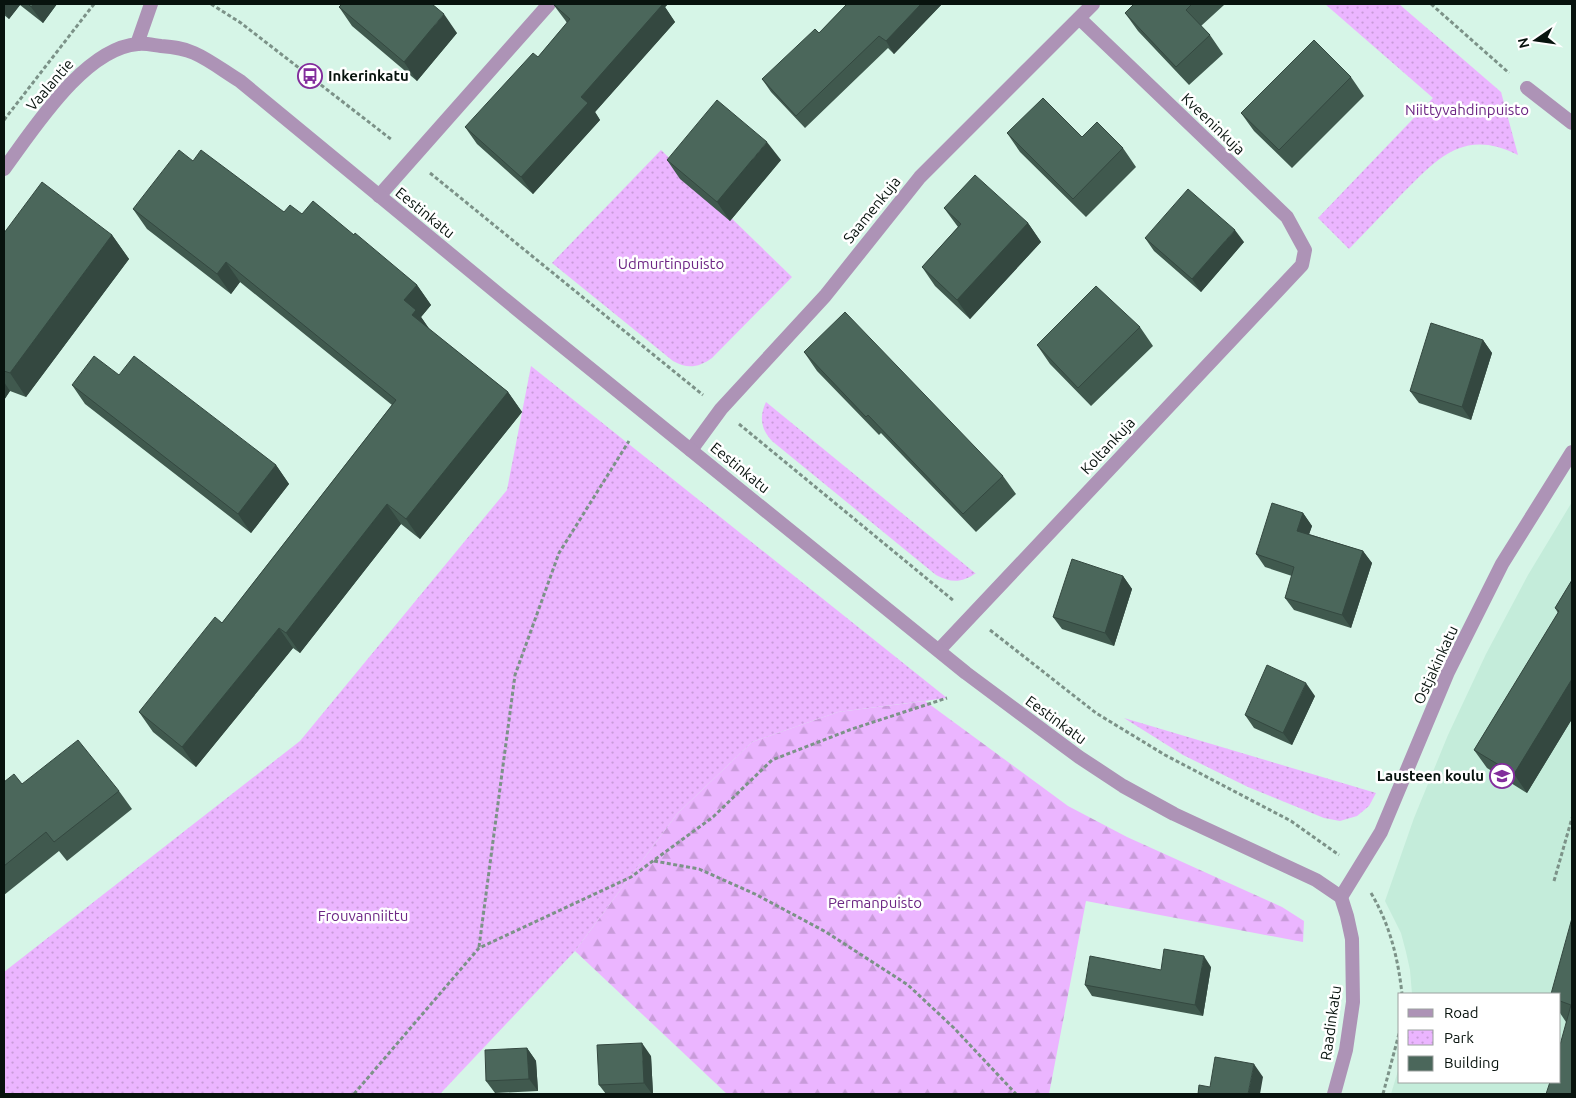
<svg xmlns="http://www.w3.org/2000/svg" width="1576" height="1098" font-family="Ubuntu,sans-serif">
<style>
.built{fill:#c4ecda}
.forest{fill:url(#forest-firs)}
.park{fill:url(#park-dots)}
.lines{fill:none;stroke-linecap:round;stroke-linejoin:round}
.path{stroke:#7c9288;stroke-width:3;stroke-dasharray:4 2.5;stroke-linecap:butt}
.minor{stroke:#ad93b6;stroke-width:14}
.tertiary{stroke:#ad93b6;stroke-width:14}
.wall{fill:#40594e}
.shaded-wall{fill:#344840}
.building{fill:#4b675b;stroke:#344840}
.labels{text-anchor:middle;stroke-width:5;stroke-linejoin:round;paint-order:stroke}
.poi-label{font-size:15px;font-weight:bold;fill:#08130e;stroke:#fff;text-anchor:start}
.street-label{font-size:15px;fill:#08130e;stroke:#fff}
.park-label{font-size:15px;fill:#6d2684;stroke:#fff}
</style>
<defs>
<pattern id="forest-firs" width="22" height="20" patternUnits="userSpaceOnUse" patternTransform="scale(1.25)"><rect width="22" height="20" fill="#ebb5ff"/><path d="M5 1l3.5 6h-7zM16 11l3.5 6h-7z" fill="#c89bd9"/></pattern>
<pattern id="park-dots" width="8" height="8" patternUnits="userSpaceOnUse" patternTransform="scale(1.25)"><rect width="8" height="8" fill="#ebb5ff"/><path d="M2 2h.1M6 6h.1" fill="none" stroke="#c89bd9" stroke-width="1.8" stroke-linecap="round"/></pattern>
</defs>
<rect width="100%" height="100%" fill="#d6f5e7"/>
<path class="built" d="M1572 502V1094H1391L1400 1064V1082H1560V994H1412L1410 970 1406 952 1401 933 1385 901 1414 818 1448 735 1486 654 1528 575Z"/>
<path class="forest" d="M925 701 1068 806 1127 837 1282 907 1304 921 1303 942 1086 901 1049 1094H727L575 951 677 814 752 742 838 712Z"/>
<path class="park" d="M1325 4H1399L1501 92 1518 155C1463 127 1436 160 1400 196 1383 214 1366 231 1349 249L1318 218 1433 98Z
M661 150 792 277 712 358C698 368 687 369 673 361L552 263Z
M531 366 947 698 838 712 752 742 677 814 575 951 440 1094H4V972L300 741 507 490Z
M766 402 975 573H976C962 583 951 583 936 575L772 441C761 429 759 417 766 402Z
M1124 718 1376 793 1369 806 1357 816 1340 821 1324 818 1248 787 1183 755Z"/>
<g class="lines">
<path class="path" d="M211 4 241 23 392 140
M1431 4 1509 73
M4 120 94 4
M430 173 703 395
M739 424 954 601
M990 630 1096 713 1165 755 1291 821 1339 855
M654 861 699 869 755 894 826 932 908 985 954 1028 1016 1094
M1554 881 1572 818
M1371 893C1390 925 1398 958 1402 994
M479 947 515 675 559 553 629 441
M354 1094 479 948 631 877 713 817 772 760 852 729 947 698
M1383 1094 1400 1030"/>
<path class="minor" d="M137 44 151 4
M1527 88 1572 123
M379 196 549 4
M691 450 721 409 825 296 920 177 1093 4
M939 650 1302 265 1305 250 1287 217 1079 18
M1341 897 1381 832 1448 672 1502 564 1572 452"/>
<path class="tertiary" d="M4 169C33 130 84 48 138 44 145 43 153 45 161 46 172 47 183 48 194 53 210 60 225 72 240 81L524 315 966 673 1079 757 1123 786 1174 814 1316 880 1341 897 1347 916 1352 939 1353 1002 1346 1050 1334 1094"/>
</g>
<path class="wall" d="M4 4H57L43 23 20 5 9 19 4 15Z
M553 4H668L665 7 675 22 595 112 600 120 533 194 477 144 465 127 538 57 567 23 565 20Z
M847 4H942L894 54 888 48 805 128 771 92 762 79 819 33Z
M1134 4H1223L1224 5 1201 26 1210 35 1223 54 1189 85 1138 31 1125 13Z
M339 7 457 33 417 81 352 26Z
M1351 77 1364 96 1292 168 1254 131 1241 113Z
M1007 133 1123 148 1136 167 1086 217 1020 152Z
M667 160H781L730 221 680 179Z
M193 161 284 212 302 214 354 235 417 285 431 305 421 317 430 330 508 392 522 412 420 539 401 524 300 653 293 648 196 767 153 732 139 712 222 623 392 405 240 282 231 294 147 229 133 209Z
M944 208 1028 223 1041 242 970 319 935 286 922 267 958 227Z
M4 233 112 235 129 259 26 397 10 391 4 400Z
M1145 238 1244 242 1201 292 1154 251Z
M1140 327 1153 346 1091 406 1050 364 1037 345Z
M1483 340 1492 353 1471 420 1419 403 1410 391Z
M804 352 1003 476 1016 494 976 532 881 433 879 435 817 371Z
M119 375 276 465 289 484 251 533 85 404 72 385Z
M1303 513 1312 526 1309 534 1363 551 1372 563 1351 628 1294 610 1285 598 1292 576 1265 567 1256 554Z
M1123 576 1132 589 1114 646 1062 629 1053 617Z
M1572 580V719L1527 793 1487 768 1474 750 1558 613 1555 608Z
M1315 696 1292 745 1254 728 1245 715Z
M4 782 22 784 119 791 132 809 67 861 59 851 4 895Z
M1572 918V1094L1566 1022 1560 1013V994Z
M1211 967 1203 1016 1092 996 1085 985 1161 970Z
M527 1048 536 1061 538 1091 495 1093 486 1081Z
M651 1056 653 1094H606L599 1085Z"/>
<path class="shaded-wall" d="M4 4H19L20 5 9 19 4 12Z
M34 4H57L43 23 31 7Z
M658 4H668L665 7 675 22 595 112 600 120 533 194 521 177 581 97Z
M921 4H942L894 54 886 41Z
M444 14 457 33 417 81 404 62Z
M767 142 781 160 730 221 717 202Z
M1028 223 1041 242 970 319 957 300Z
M1235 230 1244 242 1201 292 1192 279Z
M112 235 129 259 26 397 10 373Z
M226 262 240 282 231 294 217 274Z
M417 285 431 305 421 317 430 330 412 315 404 300Z
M1483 340 1492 353 1471 420 1462 407Z
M4 382 10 391 4 400Z
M508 392 522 412 420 539 406 519Z
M276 465 289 484 251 533 238 514Z
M387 504 401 524 300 653 286 633Z
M1303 513 1312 526 1306 543 1297 531Z
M1363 551 1372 563 1351 628 1342 615Z
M1123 576 1132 589 1114 646 1105 633Z
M279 628 293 648 196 767 182 747Z
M1572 679V719L1527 793 1514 774Z
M1306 683 1315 696 1292 745 1283 733Z
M1204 956 1211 967 1203 1016 1195 1005Z
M642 1043 651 1056 653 1094H652L644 1083Z
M527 1048 536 1061 538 1091 529 1079Z
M1254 1064 1263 1077 1260 1094H1248Z"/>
<path class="building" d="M28 4H34L31 7Z
M342 4H432L444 14 404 62 339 7Z
M553 4H663L581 97 588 103 521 177 465 127 533 53 538 57 570 19Z
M847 4H921L886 41 879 36 796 116 762 79 815 29 819 33Z
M1134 4H1192L1186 10 1210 35 1176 67 1125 13Z
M1314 40 1351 77 1279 150 1241 113Z
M1043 98 1082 137 1097 122 1123 148 1073 199 1007 133Z
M717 100 767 142 717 202 667 160Z
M179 150 193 161 201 150 284 212 290 205 302 214 313 201 354 235 355 233 417 285 404 300 416 310 412 315 508 392 406 519 387 504 286 633 279 628 182 747 139 712 215 617 222 623 396 400 226 262 217 274 133 209Z
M975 175 1028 223 957 300 922 267 961 224 944 208Z
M42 182 112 235 10 373 4 371V233Z
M1188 189 1235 230 1192 279 1145 238Z
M1096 286 1140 327 1078 388 1037 345Z
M845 312 1003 476 963 514 868 415 866 417 804 352Z
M1431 323 1483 340 1462 407 1410 391Z
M94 356 119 375 134 356 276 465 238 514 72 385Z
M1272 503 1303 513 1297 531 1363 551 1342 615 1285 598 1294 567 1256 554Z
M1072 559 1123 576 1105 633 1053 617Z
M1572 580V679L1514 774 1474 750 1559 611 1555 608Z
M1267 665 1306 683 1283 733 1245 715Z
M78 740 119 791 54 842 46 832 4 866V782L14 774 22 784Z
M1572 918V1094H1546L1550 1082H1560V1045L1571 1005 1560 1001V994H1551Z
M1164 949 1204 956 1195 1005 1085 985 1090 956 1161 970Z
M642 1043 644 1083 599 1085 597 1045Z
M527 1048 529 1079 486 1081 485 1050Z
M1215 1057 1254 1064 1248 1094H1198L1199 1085 1210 1087Z"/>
<defs>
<symbol id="bus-ring" viewBox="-11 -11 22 22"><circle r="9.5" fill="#fff" stroke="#822d9c" stroke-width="1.5"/><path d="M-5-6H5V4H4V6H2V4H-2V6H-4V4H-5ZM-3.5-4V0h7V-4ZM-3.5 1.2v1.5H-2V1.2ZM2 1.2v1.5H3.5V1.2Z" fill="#822d9c"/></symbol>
<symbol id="school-ring" viewBox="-11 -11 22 22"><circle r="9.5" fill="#fff" stroke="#822d9c" stroke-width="1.5"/><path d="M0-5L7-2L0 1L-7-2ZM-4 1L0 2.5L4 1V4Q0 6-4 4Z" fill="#822d9c"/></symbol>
</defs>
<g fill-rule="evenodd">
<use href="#bus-ring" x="296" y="62" width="28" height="28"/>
<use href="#school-ring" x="1488" y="762" width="28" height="28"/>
</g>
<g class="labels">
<g class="poi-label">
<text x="328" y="81">Inkerinkatu</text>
<text x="1484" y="781" text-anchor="end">Lausteen koulu</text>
</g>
<g class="street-label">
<text transform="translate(50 85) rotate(-49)" y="5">Vaalantie</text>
<text transform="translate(1213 124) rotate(44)" y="5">Kveeninkuja</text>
<text transform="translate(872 210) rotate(-51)" y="5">Saamenkuja</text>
<text transform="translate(425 213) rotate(39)" y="5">Eestinkatu</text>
<text transform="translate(1108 446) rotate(-47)" y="5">Koltankuja</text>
<text transform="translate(740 468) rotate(39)" y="5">Eestinkatu</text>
<text transform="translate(1436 665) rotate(-65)" y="5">Ostjakinkatu</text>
<text transform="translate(1056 720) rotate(36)" y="5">Eestinkatu</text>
<text transform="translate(1331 1023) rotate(-82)" y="5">Raadinkatu</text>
</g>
<g class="park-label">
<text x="1467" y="115">Niittyvahdinpuisto</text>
<text x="671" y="269">Udmurtinpuisto</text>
<text x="875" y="908">Permanpuisto</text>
<text x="363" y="921">Frouvanniittu</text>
</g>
</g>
<rect width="1576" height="1098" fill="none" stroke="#08130e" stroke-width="10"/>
<rect x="1398" y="993" width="162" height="90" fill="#ffffff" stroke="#9ca19f"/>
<rect x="1408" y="1009" width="25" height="8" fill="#ad93b6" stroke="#9ca19f"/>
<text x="1444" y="1018" font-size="15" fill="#08130e">Road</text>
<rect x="1408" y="1030" width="25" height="15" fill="url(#park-dots)" stroke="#9ca19f"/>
<text x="1444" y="1043" font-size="15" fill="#08130e">Park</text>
<rect x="1408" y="1056" width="25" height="15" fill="#4b675b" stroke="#9ca19f"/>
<text x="1444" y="1068" font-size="15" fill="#08130e">Building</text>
<g transform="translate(1536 40) rotate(257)" stroke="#ffffff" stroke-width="4" paint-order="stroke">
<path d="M0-4L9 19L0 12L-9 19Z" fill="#08130e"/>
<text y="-8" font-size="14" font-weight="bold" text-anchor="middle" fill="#08130e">N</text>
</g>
</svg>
